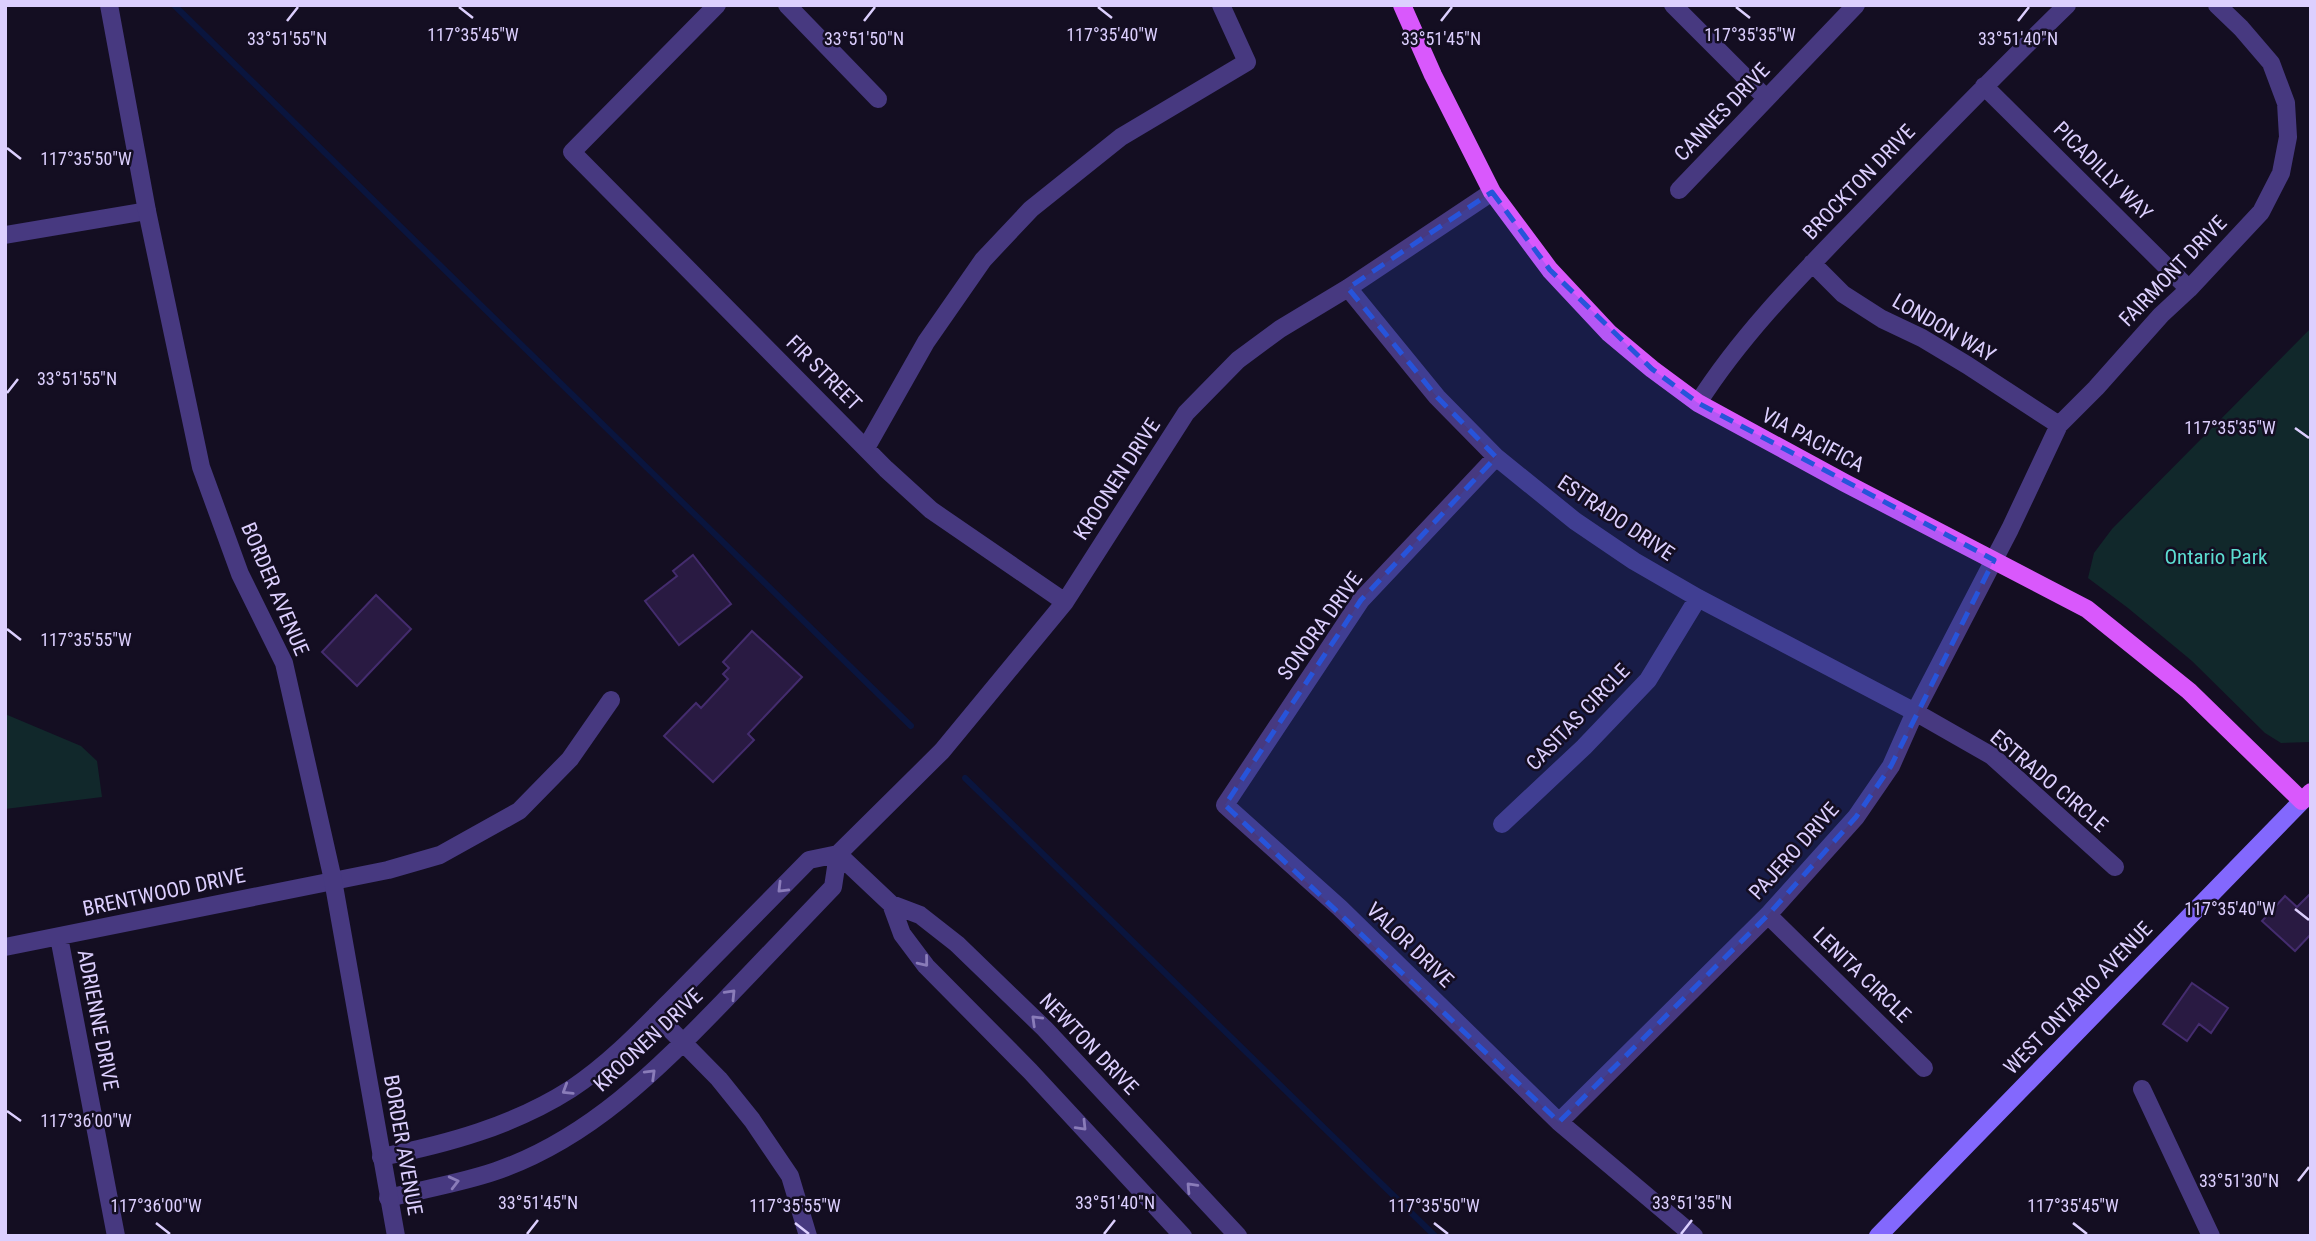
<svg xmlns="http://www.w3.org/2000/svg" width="2316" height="1241" font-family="'Roboto Condensed',sans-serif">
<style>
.green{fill:#11282b}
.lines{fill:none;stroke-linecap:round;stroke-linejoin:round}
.stream{stroke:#0a153e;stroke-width:6}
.building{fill:#291a42;stroke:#442c6e;stroke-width:2}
.minor{stroke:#473980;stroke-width:18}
.tertiary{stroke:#473980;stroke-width:18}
.secondary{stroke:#8368fd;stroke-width:18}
.primary{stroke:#d958fc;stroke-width:18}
.oneway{stroke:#8a7cb9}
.marked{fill:#2754da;fill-opacity:0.2;stroke:#2754da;stroke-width:5;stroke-dasharray:14 9;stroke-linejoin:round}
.ticks{fill:none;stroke:#dccffe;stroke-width:2.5}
.labels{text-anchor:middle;stroke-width:5;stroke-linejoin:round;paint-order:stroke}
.street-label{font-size:21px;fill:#dccffe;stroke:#140e22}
.park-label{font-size:21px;fill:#5cddd1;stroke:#140e22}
.ticks-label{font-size:18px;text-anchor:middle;fill:#dccffe;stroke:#140e22;stroke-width:5;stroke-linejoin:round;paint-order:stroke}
</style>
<rect width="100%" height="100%" fill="#140e22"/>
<path class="green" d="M2311 328V742L2281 743 2265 733 2192 661 2128 608 2088 578 2094 553 2112 529Z
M5 714 81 746 97 761 102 797 5 809Z"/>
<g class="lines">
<path class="stream" d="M174 5 911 726
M965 778 1435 1236"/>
</g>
<path class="building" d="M693 555 731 604 679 645 645 601 677 576 673 571Z
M376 595 411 629 357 686 322 652Z
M752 631 802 677 748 734 754 740 713 782 664 736 696 703 701 708 728 679 723 674 729 668 723 662Z
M2311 893V934L2295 951 2262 921 2285 896 2297 907Z
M2192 983 2228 1008 2211 1033 2199 1024 2187 1041 2163 1024Z"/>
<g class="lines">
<path class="minor" d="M717 5 572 152 886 469 931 510 1065 602
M787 5 878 99
M1673 5 1766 98
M1984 86 2189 289
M1679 190 1856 5
M5 235 147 211
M1812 263 1843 294 1882 319 1922 338 1967 365 2059 425
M1348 288 1437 397 1496 457 1575 521 1634 561 1698 598 1915 712 1992 756 2115 867
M1698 403C1744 331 1805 271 1864 210 1931 141 1998 72 2067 5
M866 448 926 342 983 260 1031 209 1121 137 1247 62 1221 5
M1496 457 1361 600 1225 805 1340 908 1559 1122 1694 1236
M1502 824 1584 747 1648 680 1698 598
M838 854 891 904 920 915 957 944 1045 1029 1238 1236
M891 904 902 934 926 966 1030 1071 1183 1236
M1768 915 1924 1068
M59 937 116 1236
M5 947 388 870 440 855 519 811 570 759 611 700
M656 1015 719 1079 752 1120 790 1176 808 1236
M2142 1089 2211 1236
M1559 1122 1768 915 1856 817 1891 766 1915 712 2010 529 2059 425 2096 388 2161 315 2189 289 2261 212 2281 173 2288 137 2286 103 2271 63 2241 28 2217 5
M381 1157C447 1144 513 1126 571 1089 612 1062 647 1024 682 989 724 946 767 903 809 860L838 854 942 751 1065 602 1186 413 1238 360 1280 329 1348 288 1492 192
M388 1198C424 1189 461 1183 496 1171 589 1139 657 1070 723 1002 760 963 797 925 833 887L838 854"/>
<path class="tertiary" d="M109 5 147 211 201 467 240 574 284 663 333 880 396 1236"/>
<path class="secondary" d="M1878 1236 2302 801"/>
<path class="primary" d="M1402 5 1433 75 1492 192 1550 270 1609 333 1652 369 1698 403 1845 483 2087 609 2189 691 2302 801 2311 792"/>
</g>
<defs><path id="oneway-chevron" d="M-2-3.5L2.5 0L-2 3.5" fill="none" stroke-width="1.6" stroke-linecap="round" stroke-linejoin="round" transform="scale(1.75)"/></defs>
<g class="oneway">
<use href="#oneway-chevron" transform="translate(782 888) rotate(135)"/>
<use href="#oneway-chevron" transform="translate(924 962) rotate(51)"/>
<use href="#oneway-chevron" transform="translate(731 994) rotate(-46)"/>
<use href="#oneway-chevron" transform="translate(1036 1020) rotate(-136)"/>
<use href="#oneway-chevron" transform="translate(651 1074) rotate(-44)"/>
<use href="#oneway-chevron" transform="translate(567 1090) rotate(148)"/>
<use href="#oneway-chevron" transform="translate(1082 1126) rotate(46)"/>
<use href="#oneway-chevron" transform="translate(454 1182) rotate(-14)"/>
<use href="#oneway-chevron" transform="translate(1191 1187) rotate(-133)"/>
</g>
<path class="marked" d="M1492 192 1550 270 1652 369 1698 403 1994 560 1891 766 1856 817 1768 915 1559 1122 1225 805 1361 600 1496 457 1437 397 1348 288Z"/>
<path class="ticks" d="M459 7 473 18M1098 7 1112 18M1736 7 1750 18M287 21 298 7M864 21 875 7M1441 21 1452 7M2018 21 2029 7M7 148 21 159M7 393 18 379M2295 428 2309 438M7 629 21 640M2295 909 2309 920M7 1111 21 1121M2298 1181 2309 1167M156 1223 170 1234M795 1223 809 1234M1434 1223 1448 1234M2073 1223 2087 1234M527 1234 538 1220M1104 1234 1115 1220M1681 1234 1692 1220"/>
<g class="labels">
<g class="street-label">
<text transform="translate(1722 112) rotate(-46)" y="7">CANNES DRIVE</text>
<text transform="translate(2103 171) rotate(45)" y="7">PICADILLY WAY</text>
<text transform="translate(1859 182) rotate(-46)" y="7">BROCKTON DRIVE</text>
<text transform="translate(2173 271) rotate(-46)" y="7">FAIRMONT DRIVE</text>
<text transform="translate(1944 328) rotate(30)" y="7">LONDON WAY</text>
<text transform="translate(824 373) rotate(45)" y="7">FIR STREET</text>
<text transform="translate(1813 440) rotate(28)" y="7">VIA PACIFICA</text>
<text transform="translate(1117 479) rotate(-57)" y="7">KROONEN DRIVE</text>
<text transform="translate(1616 518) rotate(34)" y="7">ESTRADO DRIVE</text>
<text transform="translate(275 589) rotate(67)" y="7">BORDER AVENUE</text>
<text transform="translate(1320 626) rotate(-54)" y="7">SONORA DRIVE</text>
<text transform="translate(1578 717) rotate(-46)" y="7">CASITAS CIRCLE</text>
<text transform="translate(2049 781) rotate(40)" y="7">ESTRADO CIRCLE</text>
<text transform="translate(1794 851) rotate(-48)" y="7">PAJERO DRIVE</text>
<text transform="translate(164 892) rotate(-12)" y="7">BRENTWOOD DRIVE</text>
<text transform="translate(1410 945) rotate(44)" y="7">VALOR DRIVE</text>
<text transform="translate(1862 975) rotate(44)" y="7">LENITA CIRCLE</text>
<text transform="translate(2078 998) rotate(-46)" y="7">WEST ONTARIO AVENUE</text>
<text transform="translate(98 1020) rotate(79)" y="7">ADRIENNE DRIVE</text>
<text transform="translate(648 1040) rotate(-43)" y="7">KROONEN DRIVE</text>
<text transform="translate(1089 1044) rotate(46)" y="7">NEWTON DRIVE</text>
<text transform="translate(403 1145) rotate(80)" y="7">BORDER AVENUE</text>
</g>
<g class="park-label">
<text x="2216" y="564">Ontario Park</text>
</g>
</g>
<g class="ticks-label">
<text x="473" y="41">117°35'45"W</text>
<text x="1112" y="41">117°35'40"W</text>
<text x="1750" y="41">117°35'35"W</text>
<text x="864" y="45">33°51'50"N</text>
<text x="287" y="45">33°51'55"N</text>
<text x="1441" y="45">33°51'45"N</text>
<text x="2018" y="45">33°51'40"N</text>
<text x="86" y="165">117°35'50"W</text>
<text x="77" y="385">33°51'55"N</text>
<text x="2230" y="434">117°35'35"W</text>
<text x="86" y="646">117°35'55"W</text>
<text x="2230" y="915">117°35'40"W</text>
<text x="86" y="1127">117°36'00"W</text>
<text x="2239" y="1187">33°51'30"N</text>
<text x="538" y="1209">33°51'45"N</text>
<text x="1115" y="1209">33°51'40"N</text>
<text x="1692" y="1209">33°51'35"N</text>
<text x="156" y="1212">117°36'00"W</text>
<text x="795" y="1212">117°35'55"W</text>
<text x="1434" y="1212">117°35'50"W</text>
<text x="2073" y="1212">117°35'45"W</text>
</g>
<rect width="2316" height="1241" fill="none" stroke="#dccffe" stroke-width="14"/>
</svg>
